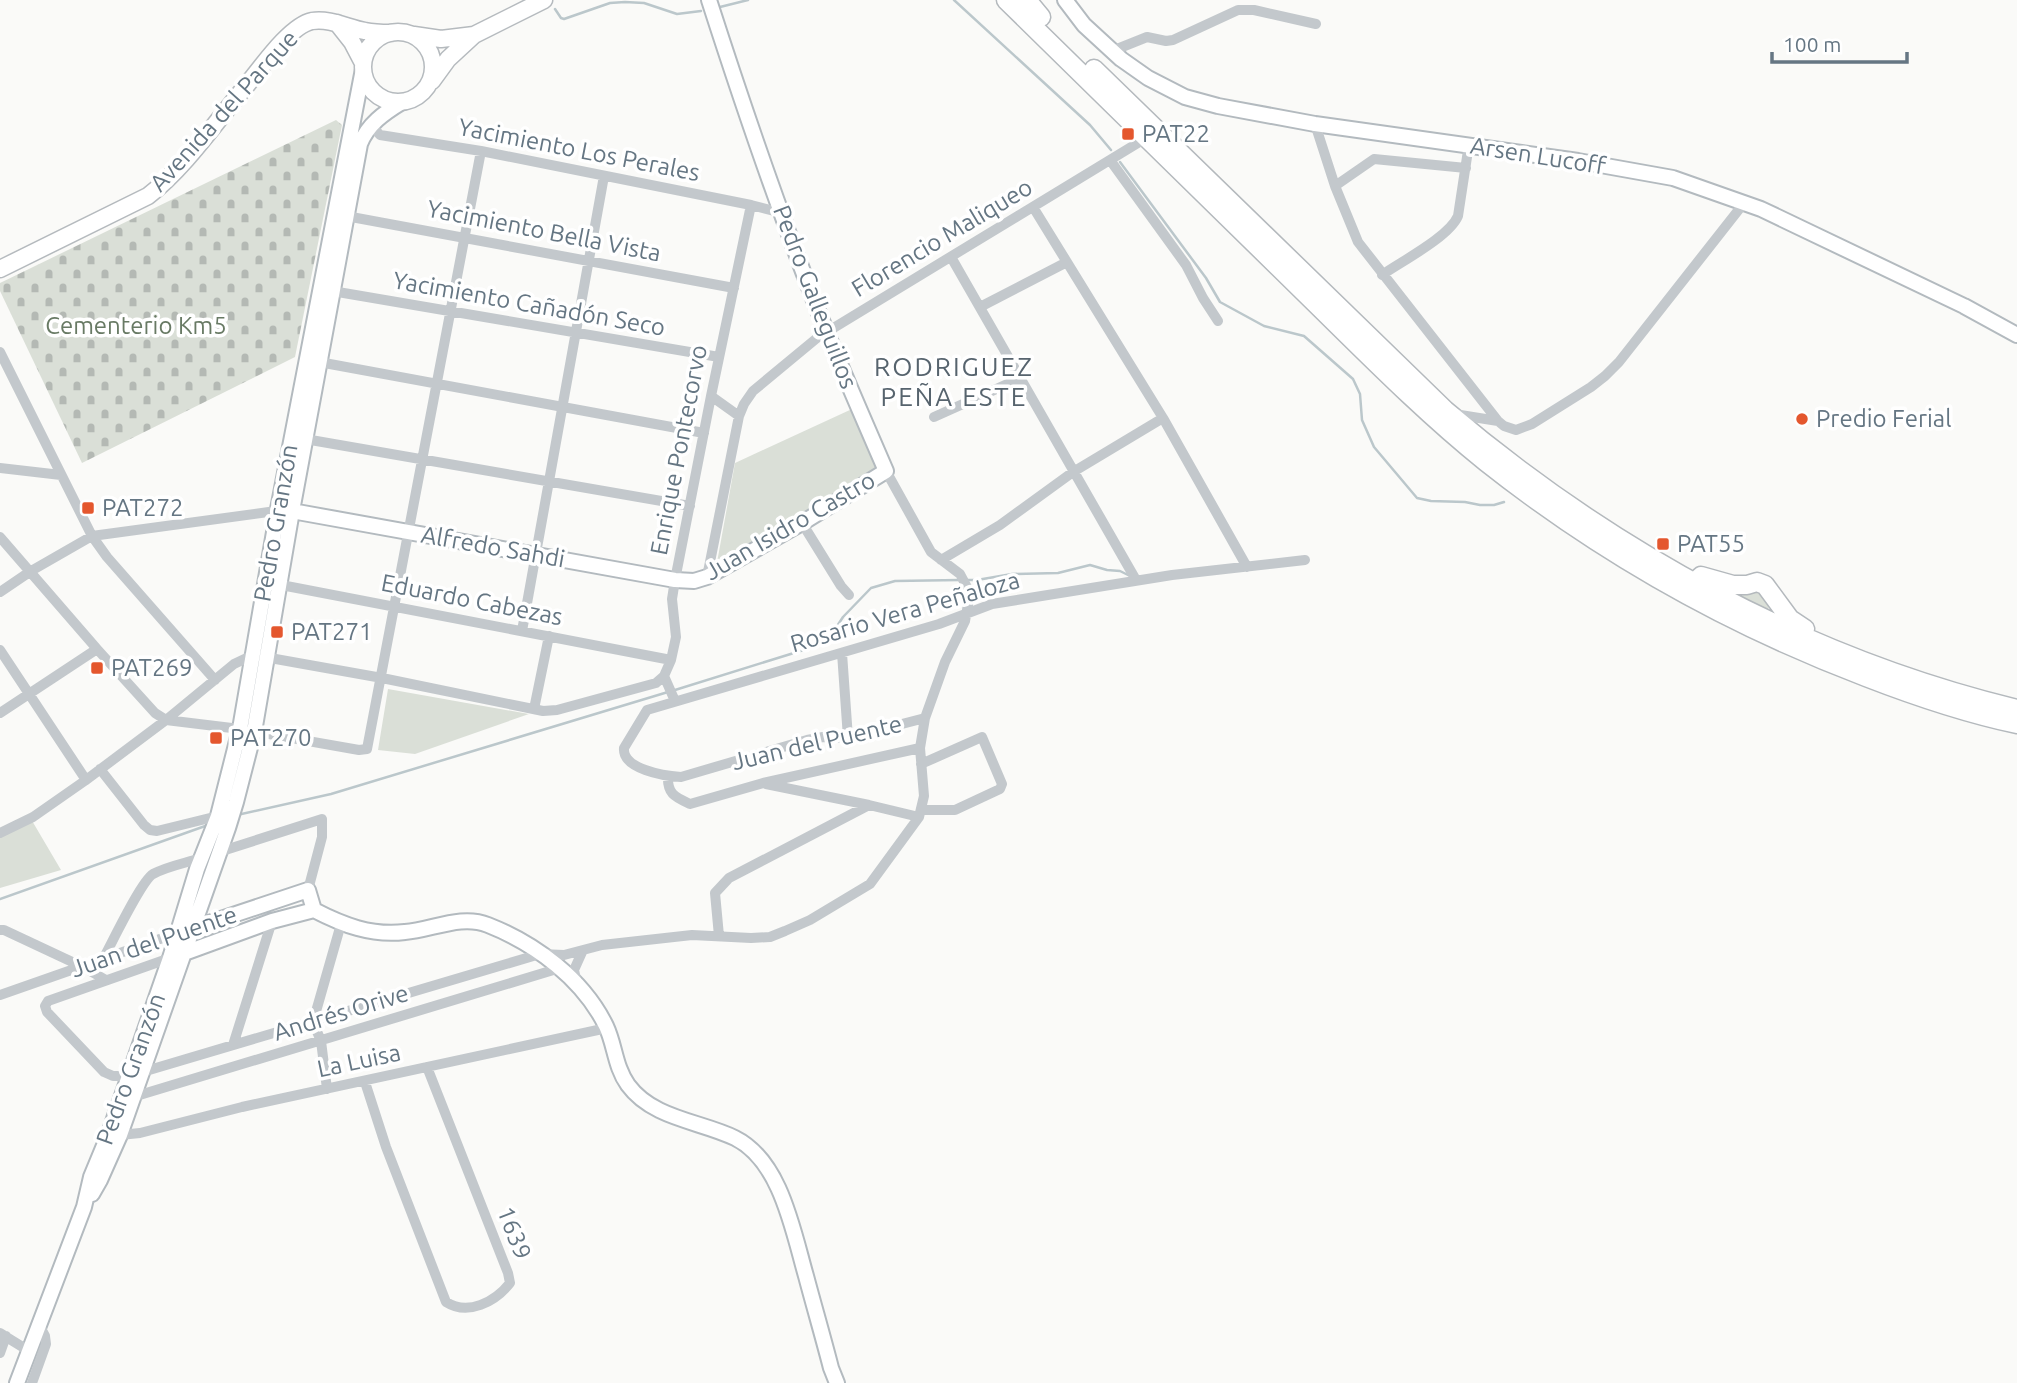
<svg xmlns="http://www.w3.org/2000/svg" width="2017" height="1383" font-family="Ubuntu,sans-serif">
<style>
.green{fill:#dadfd7}
.cemetery{fill:url(#cemetery-stones)}
.lines{fill:none;stroke-linecap:round;stroke-linejoin:round}
.stream{stroke:#bbc7cb;stroke-width:2.5}
.secondary-casing{stroke:#b3babf;stroke-width:18}
.primary-casing{stroke:#b5babe;stroke-width:19}
.highway-casing{stroke:#b4b9bd;stroke-width:21}
.street{stroke:#c3c8cc;stroke-width:10}
.secondary{stroke:#fff;stroke-width:14}
.primary{stroke:#fff;stroke-width:16}
.highway{stroke:#fff;stroke-width:18}
.poi-dot{fill:#e4572e;stroke:#fff;stroke-width:2.5}
.labels{text-anchor:middle;stroke-width:7;stroke-linejoin:round;paint-order:stroke}
.street-label{font-size:24px;fill:#657683;stroke:#fff}
.poi-label{font-size:24px;fill:#657683;stroke:#fff;text-anchor:start}
.park-label{font-size:24px;fill:#687a64;stroke:#fff}
.neighbourhood-label{font-size:26px;letter-spacing:2px;fill:#57646e;stroke:#fff}
</style>
<defs>
<pattern id="cemetery-stones" width="16" height="16" patternUnits="userSpaceOnUse" patternTransform="scale(1.75)"><rect width="16" height="16" fill="#dadfd7"/><path d="M2 7V4a2 2 0 0 1 4 0v3zM10 15v-3a2 2 0 0 1 4 0v3z" fill="#b4b9b4"/></pattern>
</defs>
<rect width="100%" height="100%" fill="#fafaf8"/>
<path class="green" d="M852 409 877 468 716 568 735 463Z
M1758 587 1769 608 1766 611 1729 591Z
M388 689 529 714 415 754 378 750Z
M31 819 61 870 0 888V837Z"/>
<path class="cemetery" d="M336 120 342 125 295 357 82 463 0 291V283Z"/>
<g class="lines">
<path class="stream" d="M954 0 1090 125 1111 150
M720 7 748 0
M555 9 561 18 564 19 610 3 625 2 644 3 677 14 701 11
M1120 162 1206 278 1220 302 1264 326 1304 336 1353 379 1360 394 1362 420 1374 447 1417 498 1431 501 1465 502 1480 505H1494L1504 502
M967 580H977L1012 574 1058 573 1090 565 1107 570 1120 571 1128 575
M675 690 810 648 830 637 843 617 871 588 895 581 960 580
M237 815 331 794 668 692
M0 899 208 825"/>
<defs>
<path id="secondary" d="M1065 0 1084 25 1121 59 1148 78 1185 97 1218 106 1315 124 1578 161 1673 178 1761 209 1964 306 2017 335
M292 511 675 580 694 581 707 577 802 523 886 471C866 425 846 379 827 333 783 224 745 112 709 0
M314 910C343 925 371 936 405 932 432 930 461 914 488 925 536 944 583 979 606 1026 615 1045 615 1067 628 1085 653 1119 700 1121 735 1138 781 1161 793 1231 806 1276 814 1306 823 1337 831 1368L837 1383
M185 931 308 890 314 910
M179 955 272 921 314 910
M92 1194 100 1180 120 1135 228 828 236 802 254 732 292 511 360 144C368 124 384 113 402 102
M17 1383 84 1207 91 1177 108 1136 129 1076 170 958 197 869 218 816 240 729 278 509 363 69"/>
<path id="primary" d="M337 23 352 42 363 63
M363 67a35 35 0 1 1 70 0a35 35 0 1 1-70 0Z
M414 35 441 39 474 35
M432 81 448 59 474 35 544 0
M0 269 148 196C184 168 212 127 241 92 257 74 288 26 312 21 330 18 348 28 365 31 374 33 382 33 391 33"/>
<path id="highway" d="M1006 0C1109 100 1211 202 1314 302 1370 357 1425 413 1486 462 1601 553 1729 625 1866 677 1915 696 1965 713 2017 724
M1027 0 1041 17
M1094 69 1445 410C1609 550 1806 658 2017 709
M1701 576 1733 585H1747L1757 582 1765 585 1790 619 1805 629"/>
</defs>
<use href="#secondary" class="secondary-casing"/>
<use href="#primary" class="primary-casing"/>
<use href="#highway" class="highway-casing"/>
<path class="street" d="M1112 51 1147 37 1166 41 1173 40 1238 10H1254L1316 24
M1315 124 1335 186 1358 242 1498 421 1504 426 1516 430 1532 424 1591 387 1605 376 1619 362 1744 203
M371 125 380 135 481 151 751 205 782 213
M1110 160 1186 265 1203 298 1218 321
M1335 186 1374 159 1466 168
M1033 207 1163 418 1247 567
M346 216 734 288
M951 257 1136 580
M1382 275C1402 261 1449 237 1458 216L1469 144
M332 291 719 357
M980 307 1067 262
M0 352 92 536 107 557 215 680
M319 362 704 433
M711 396 739 416
M1454 414 1498 421
M934 417 1021 378
M305 439 690 506
M0 468 61 475
M802 523 841 586 849 595
M0 537 97 649 155 713 166 720 240 729 359 750 367 749 481 151
M941 560 1000 525 1073 472 1163 418
M707 577 739 416 744 404 753 391 817 338 1146 138
M276 584 671 660
M0 592 31 571 92 536 283 510
M522 631 604 176
M0 650 86 780
M842 653 848 738
M675 701 664 676 671 660 676 637 672 599 675 580 711 396 751 205
M534 709 549 636
M0 713 97 649
M925 718 848 738 823 737 807 740 681 777C664 776 622 769 624 748L647 710 939 624 992 604 1172 575 1305 560
M921 764 982 737 1002 784 1000 789 955 810H922
M100 769 144 825 150 830 157 831 218 816
M668 776C667 794 675 797 690 804L763 783 920 748
M766 784 869 805 919 817
M0 833 33 817 86 780 166 720 234 664 253 655 382 678 543 711 557 710 656 683 664 676
M219 852 322 819V837L308 890
M0 930H4L83 967 106 980
M719 936 715 893 729 878 869 805
M170 958 48 1001 45 1006 47 1012 104 1072 113 1076H129L540 954 564 955 583 950
M102 961C111 945 141 881 153 874 168 866 186 863 201 858
M577 984 574 970 583 950 602 945 692 935 751 938 770 937 785 931 810 920 870 884 919 817 924 796 920 748 925 718 945 662 965 621 969 599 968 589 960 574 931 552 886 471
M0 995 177 933
M233 1045 272 921
M365 1082 386 1147 446 1302C468 1316 495 1302 510 1283L508 1273 427 1067
M327 1089 321 1041 313 1022 341 924
M133 1097 560 968
M120 1135 140 1133 242 1107 607 1028
M0 1333 29 1351
M0 1353 6 1336
M32 1383 46 1344 45 1336 39 1325"/>
<use href="#secondary" class="secondary"/>
<use href="#primary" class="primary"/>
<use href="#highway" class="highway"/>
</g>
<g class="poi-dot">
<rect x="1121" y="127" width="14" height="14" rx="3.5"/>
<circle cx="1802" cy="419" r="7"/>
<rect x="81" y="501" width="14" height="14" rx="3.5"/>
<rect x="1656" y="537" width="14" height="14" rx="3.5"/>
<rect x="270" y="625" width="14" height="14" rx="3.5"/>
<rect x="90" y="661" width="14" height="14" rx="3.5"/>
<rect x="209" y="731" width="14" height="14" rx="3.5"/>
</g>
<g class="labels">
<g class="street-label">
<text transform="translate(224 111) rotate(-48)" y="8">Avenida del Parque</text>
<text transform="translate(579 150) rotate(11)" y="8">Yacimiento Los Perales</text>
<text transform="translate(1538 156) rotate(9)" y="8">Arsen Lucoff</text>
<text transform="translate(544 231) rotate(11)" y="8">Yacimiento Bella Vista</text>
<text transform="translate(942 238) rotate(-31)" y="8">Florencio Maliqueo</text>
<text transform="translate(815 297) rotate(69)" y="8">Pedro Galleguillos</text>
<text transform="translate(529 304) rotate(10)" y="8">Yacimiento Cañadón Seco</text>
<text transform="translate(679 450) rotate(-79)" y="8">Enrique Pontecorvo</text>
<text transform="translate(276 523) rotate(-80)" y="8">Pedro Granzón</text>
<text transform="translate(790 526) rotate(-30)" y="8">Juan Isidro Castro</text>
<text transform="translate(493 547) rotate(10)" y="8">Alfredo Sahdi</text>
<text transform="translate(472 600) rotate(11)" y="8">Eduardo Cabezas</text>
<text transform="translate(905 612) rotate(-16)" y="8">Rosario Vera Peñaloza</text>
<text transform="translate(817 743) rotate(-13)" y="8">Juan del Puente</text>
<text transform="translate(154 942) rotate(-19)" y="8">Juan del Puente</text>
<text transform="translate(341 1013) rotate(-17)" y="8">Andrés Orive</text>
<text transform="translate(359 1061) rotate(-12)" y="8">La Luisa</text>
<text transform="translate(131 1069) rotate(-70)" y="8">Pedro Granzón</text>
<text transform="translate(514 1233) rotate(69)" y="8">1639</text>
</g>
<g class="poi-label">
<text x="1142" y="142">PAT22</text>
<text x="1816" y="427">Predio Ferial</text>
<text x="102" y="516">PAT272</text>
<text x="1677" y="552">PAT55</text>
<text x="291" y="640">PAT271</text>
<text x="111" y="676">PAT269</text>
<text x="230" y="746">PAT270</text>
</g>
<g class="park-label">
<text x="136" y="334">Cementerio Km5</text>
</g>
<g class="neighbourhood-label">
<text x="954" y="376">RODRIGUEZ<tspan x="954" dy="30">PEÑA ESTE</tspan></text>
</g>
</g>
<path d="M1772 52v10h135v-10" fill="none" stroke="#657683" stroke-width="3.5"/>
<text x="1783" y="52" font-size="21" fill="#657683" stroke="#ffffff" stroke-width="5" paint-order="stroke">100 m</text>
</svg>
